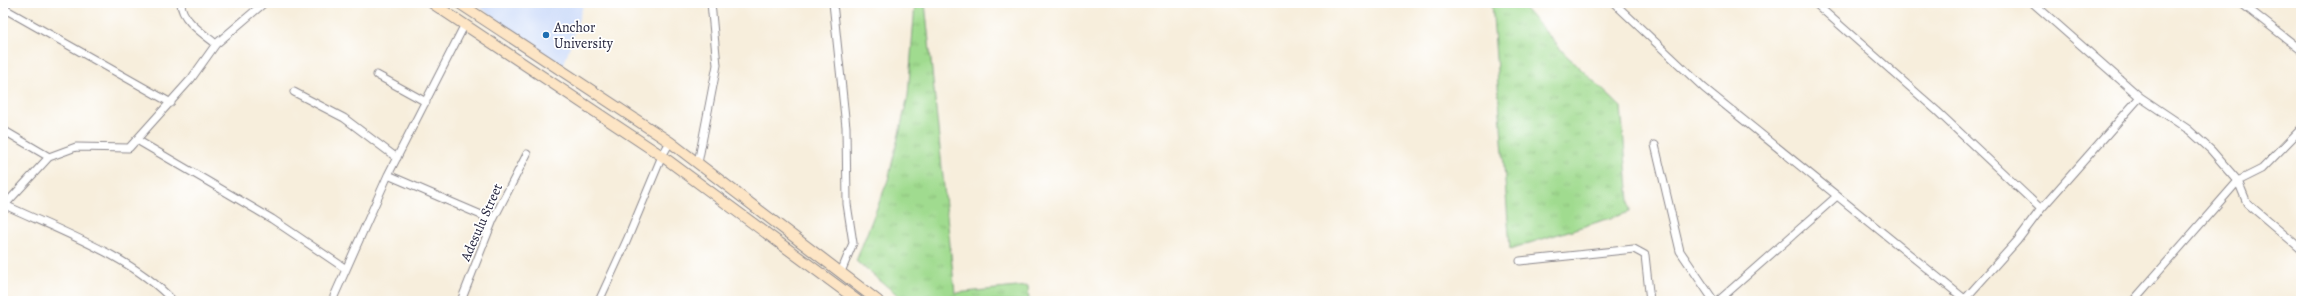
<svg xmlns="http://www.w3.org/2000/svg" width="2304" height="304" font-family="Alegreya,serif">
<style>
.built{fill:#ccdbf9}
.grass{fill:url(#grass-tufts);stroke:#617e65}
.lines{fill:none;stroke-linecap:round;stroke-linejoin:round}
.street-casing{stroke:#8c888c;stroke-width:9}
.secondary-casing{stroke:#8c888c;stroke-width:12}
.street{stroke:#fff;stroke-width:7}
.secondary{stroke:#fde5c5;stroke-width:10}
.poi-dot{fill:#1f6fb2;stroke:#fff;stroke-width:1.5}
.labels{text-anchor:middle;stroke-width:3.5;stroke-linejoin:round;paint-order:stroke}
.poi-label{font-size:14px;fill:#22223b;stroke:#fff;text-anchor:start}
.street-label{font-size:14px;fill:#22223b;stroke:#fff}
</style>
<defs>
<pattern id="grass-tufts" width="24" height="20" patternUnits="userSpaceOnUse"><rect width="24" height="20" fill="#a0db8f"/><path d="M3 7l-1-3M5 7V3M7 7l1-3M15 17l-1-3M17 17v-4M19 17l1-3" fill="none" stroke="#8abc7c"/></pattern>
</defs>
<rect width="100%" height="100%" fill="#fff"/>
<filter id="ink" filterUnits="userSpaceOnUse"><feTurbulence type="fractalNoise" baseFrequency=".025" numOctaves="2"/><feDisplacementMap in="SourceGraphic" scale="8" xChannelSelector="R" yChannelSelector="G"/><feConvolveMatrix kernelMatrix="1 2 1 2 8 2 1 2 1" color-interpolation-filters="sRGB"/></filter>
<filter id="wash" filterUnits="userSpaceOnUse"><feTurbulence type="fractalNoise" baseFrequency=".012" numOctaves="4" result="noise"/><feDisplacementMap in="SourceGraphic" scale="16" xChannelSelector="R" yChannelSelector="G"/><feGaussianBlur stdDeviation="0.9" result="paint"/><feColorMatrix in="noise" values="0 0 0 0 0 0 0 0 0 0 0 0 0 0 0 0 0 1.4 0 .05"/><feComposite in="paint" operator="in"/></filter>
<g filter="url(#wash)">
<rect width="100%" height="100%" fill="#f7eedc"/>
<path class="built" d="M474 3H584L563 67Z"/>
<path class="grass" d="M915 3H925L955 293 1028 286 1029 301H905L856 261 888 180 908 96Z
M1492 3H1520L1565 54 1621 107 1630 212 1510 249Z"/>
</g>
<g filter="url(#ink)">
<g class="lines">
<defs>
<path id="street" d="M181 3C181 20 204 34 216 44
M833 3 846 127 847 204 853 243 841 272
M1614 3 1704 88 1967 301
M1815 3 1937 111 2041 209
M2033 3 2140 97 2189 130 2211 150 2238 181 2247 203 2301 249
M2241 3 2301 50
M3 8 171 103
M377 75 426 102
M294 92 344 118 397 158
M3 130 49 157
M137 140 272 219 346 269
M1655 145 1680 251 1714 301
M698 163 717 65 711 3
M388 175 493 220
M5 205C58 230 133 257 173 301
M3 207 49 157 76 147 129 148 191 79 216 44 264 3
M1520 261 1634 249 1645 255 1650 301
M1965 299 2017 241 2041 209 2140 97
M332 301 388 175 465 24
M461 301 493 220 527 154
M599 301 627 240 662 156 670 142
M1718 301 1837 196
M2133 301 2238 181 2262 169 2301 129"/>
<path id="secondary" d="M432 3 662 156 858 301
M459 3 670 142 878 301"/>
</defs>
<use href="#street" class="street-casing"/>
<use href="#secondary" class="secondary-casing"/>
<use href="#street" class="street"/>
<use href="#secondary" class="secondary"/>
</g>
</g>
<circle class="poi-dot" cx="546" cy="35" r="4"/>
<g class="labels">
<g class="poi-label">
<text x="554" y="32">Anchor<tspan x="554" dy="16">University</tspan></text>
</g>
<g class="street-label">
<text transform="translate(481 222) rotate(-66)" y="5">Adesulu Street</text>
</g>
</g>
<rect width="2304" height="304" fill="none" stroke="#fff" stroke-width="16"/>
</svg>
